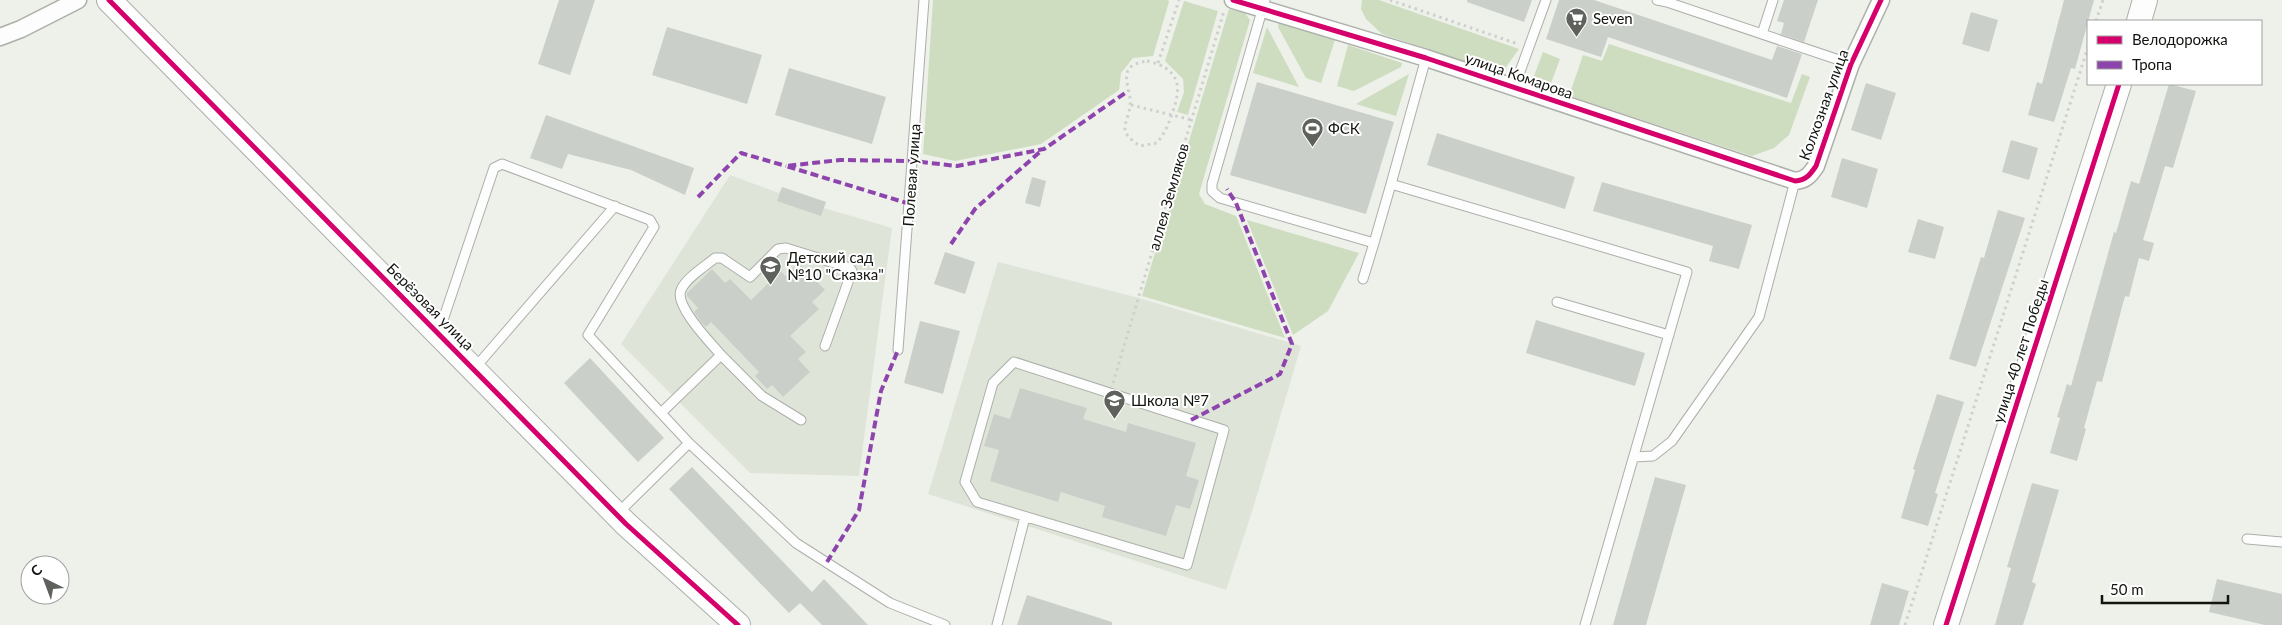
<svg xmlns="http://www.w3.org/2000/svg" width="2282" height="625" font-family="Lato,sans-serif">
<style>
.built{fill:#dee5d8}
.green{fill:#ceddbf}
.building{fill:#cbcfc9}
.lines{fill:none;stroke-linecap:round;stroke-linejoin:round}
.lane-casing{stroke:#acafaa;stroke-width:11}
.street-casing{stroke:#acafaa;stroke-width:19}
.secondary-casing{stroke:#acafaa;stroke-width:26}
.path{stroke:#ced0cd;stroke-width:3;stroke-dasharray:2.5 4;stroke-linecap:butt}
.lane{stroke:#fcfdfc;stroke-width:9}
.street{stroke:#fcfdfc;stroke-width:16}
.secondary{stroke:#fcfdfc;stroke-width:24}
.quiet{stroke:#8e44ad;stroke-width:4;stroke-dasharray:8 4;stroke-linecap:butt}
.cycleway-casing{stroke:#fff;stroke-width:8}
.cycleway{stroke:#d6006c;stroke-width:5}
.labels{text-anchor:middle;stroke-width:4;stroke-linejoin:round;paint-order:stroke}
.poi-label{font-size:15px;fill:#12140f;stroke:#fff;text-anchor:start}
.street-label{font-size:15px;fill:#12140f;stroke:#fff}
</style>
<rect width="100%" height="100%" fill="#edf1ea"/>
<path class="built" d="M730 175 779 193 782 187 826 202 824 208 892 228 859 476 750 473 621 344Z
M998 262 1139 298 1301 346 1252 512 1226 590 928 494Z"/>
<path class="green" d="M933 0H1168L1169 2 1153 56 1133 58 1121 73 1119 90 1041 144 955 161 923 154Z
M1362 0H1379L1519 49 1503 71H1493L1382 34 1366 19 1361 9Z
M1184 1 1218 11 1188 115 1177 112 1184 92 1183 79 1165 61Z
M1229 9 1245 13 1250 20 1199 194 1205 204 1236 216 1285 338 1142 296Z
M1279 21 1335 40 1321 83 1306 78 1278 27Z
M1267 27 1299 87 1253 73Z
M1609 44 1791 103 1802 74 1810 77 1789 135 1774 148 1752 156 1569 96 1583 55 1602 61Z
M1348 45 1402 63 1401 67 1354 91 1337 86Z
M1543 52 1560 59 1551 83 1534 76Z
M1409 74 1396 116 1356 104Z
M1247 220 1359 253 1328 311 1293 335Z"/>
<path class="building" d="M559 0H595L570 75 538 64Z
M1467 0H1532L1524 22 1467 2Z
M1559 0H1594L1772 60 1777 46 1802 54 1787 98 1608 37 1601 57 1546 39Z
M1784 0H1818L1804 42 1781 34 1784 23 1777 21Z
M2064 0H2094L2075 69 2071 68 2054 122 2028 115 2037 82 2042 84Z
M1971 12 1998 20 1989 52 1962 44Z
M667 27 762 55 747 104 652 75Z
M789 68 886 97 872 144 775 115Z
M1257 82 1394 122 1366 214 1230 175Z
M1866 83 1896 93 1881 140 1851 130Z
M2169 84 2196 91 2173 168 2165 166 2143 240 2154 243 2149 261 2139 258 2129 297 2125 296 2102 382 2097 381 2084 428 2086 429 2077 461 2050 453 2060 418 2057 417 2067 384 2071 386 2114 232 2116 233 2131 181 2139 184Z
M546 115 694 168 685 195 631 170 568 154 562 169 530 158Z
M1437 133 1575 177 1565 209 1427 165Z
M2011 140 2038 148 2029 180 2002 172Z
M1842 158 1878 169 1867 208 1831 197Z
M1032 177 1046 181 1040 207 1025 203Z
M1602 182 1752 225 1739 269 1709 261 1713 246 1593 211Z
M782 187 826 202 821 216 777 201Z
M1998 210 2025 218 1976 367 1949 359 1981 257 1984 258Z
M1918 219 1944 227 1935 259 1908 252Z
M945 252 975 262 965 294 934 284Z
M799 263 825 290 812 302 819 309 790 336 806 352 798 359 810 372 783 397 772 385 767 389 755 376 759 372 711 322 706 327 701 322 694 312 698 308 687 296V293L712 269 725 283 730 279 751 300 781 271 785 276Z
M1536 320 1645 353 1635 386 1526 353Z
M920 321 960 331 943 394 904 383Z
M590 358 664 438 638 462 564 383Z
M1020 388 1087 408 1083 419 1126 432 1128 423 1196 443 1186 476 1199 480 1190 509 1176 505 1166 536 1102 517 1105 506 1061 492 1058 502 990 481 999 450 984 446 994 414 1010 419Z
M1937 394 1964 402 1935 493 1938 494 1928 526 1901 518 1915 470 1913 469Z
M692 467 812 592 824 579 868 625H822L800 603 789 613 669 489Z
M1655 477 1686 485 1646 625H1613Z
M2032 483 2059 490 2032 582 2036 584 2023 625H1995L2011 568 2007 567Z
M2217 579 2282 594V625H2265L2209 612Z
M1882 583 1909 591 1899 625H1870Z
M1027 595 1112 622V625H1017Z"/>
<g class="lines">
<defs>
<path id="lane" d="M1265 0 1212 184V191L1220 198 1374 243 1391 184
M1657 0 1667 2 1851 64
M1762 34 1773 0
M1426 58 1391 184 1687 272 1585 625
M1514 88 1546 0
M1363 279 1374 243
M1557 302 1669 335
M439 332 494 168 502 164 650 220 654 227 588 335 689 443 617 514
M898 350 924 0
M721 355C711 343 674 306 681 290 686 278 704 267 715 258H722L750 277 778 249 786 248 850 268 852 271 825 346
M1014 362 1224 430 1187 565 977 502 965 482 993 383Z
M474 369 615 206
M661 413 721 355 762 396 801 420
M689 443 796 543 890 603 945 625
M1634 457 1653 456 1672 441 1759 317 1795 181
M2247 539 2282 542
M997 625 1025 517"/>
<path id="street" d="M1233 0 1426 58 1795 181C1806 180 1810 175 1816 166L1851 64 1881 0
M0 37 21 29 78 0"/>
<path id="secondary" d="M109 0 626 524 738 625
M2139 21 2145 0
M1946 625 2119 84"/>
</defs>
<use href="#lane" class="lane-casing"/>
<use href="#street" class="street-casing"/>
<use href="#secondary" class="secondary-casing"/>
<path class="path" d="M1390 0 1518 44
M2096 21 2103 0
M1147 61C1177 68 1183 83 1173 111 1169 123 1165 133 1157 143L1140 146C1116 130 1127 127 1130 106 1133 88 1112 66 1147 61Z
M1158 63 1179 0
M1131 105 1192 120
M1113 383 1224 11
M1905 625 2088 47"/>
<use href="#lane" class="lane"/>
<use href="#street" class="street"/>
<use href="#secondary" class="secondary"/>
<path class="quiet" d="M698 197 741 153 786 166
M910 204 786 166 840 160 913 161 957 166 1044 149 1128 91
M951 244 975 209 1042 150
M1191 420 1280 374 1292 344 1236 203 1227 189
M827 562 859 510 881 391 898 350"/>
<defs>
<path id="cycleway" d="M109 0 626 524 738 625
M1233 0 1426 58 1795 181C1806 180 1810 175 1816 166L1851 64 1881 0
M1946 625 2119 84"/>
</defs>
<use href="#cycleway" class="cycleway-casing"/>
<use href="#cycleway" class="cycleway"/>
</g>
<defs>
<symbol id="supermarket-pin" viewBox="-11 -11 22 30"><path d="M0 17L-7.5 6A9.5 9.5 0 1 1 7.5 6Z" fill="#5f615c" stroke="#fff"/><path d="M-6-5.5h2.5l.6 2H6L4.5 2H-2.5L-4.4-4H-6ZM-1.5 3.2a1.3 1.3 0 1 0 .1 0ZM3 3.2a1.3 1.3 0 1 0 .1 0Z" fill="#fff"/></symbol>
<symbol id="stadium-pin" viewBox="-11 -11 22 30"><path d="M0 17L-7.5 6A9.5 9.5 0 1 1 7.5 6Z" fill="#5f615c" stroke="#fff"/><path d="M0-5a6.5 5 0 1 0 0 10a6.5 5 0 1 0 0-10ZM-3.5-1.8h7v3.6h-7Z" fill="#fff"/></symbol>
<symbol id="school-pin" viewBox="-11 -11 22 30"><path d="M0 17L-7.5 6A9.5 9.5 0 1 1 7.5 6Z" fill="#5f615c" stroke="#fff"/><path d="M0-5L7-2L0 1L-7-2ZM-4 1L0 2.5L4 1V4Q0 6-4 4Z" fill="#fff"/></symbol>
</defs>
<g fill-rule="evenodd">
<use href="#supermarket-pin" x="1564" y="6" width="25" height="34"/>
<use href="#stadium-pin" x="1300" y="116" width="25" height="34"/>
<use href="#school-pin" x="758" y="254" width="25" height="34"/>
<use href="#school-pin" x="1102" y="388" width="25" height="34"/>
</g>
<g class="labels">
<g class="poi-label">
<text x="1593" y="24">Seven</text>
<text x="1328" y="134">ФСК</text>
<text x="787" y="263">Детский сад<tspan x="787" dy="17">№10 "Сказка"</tspan></text>
<text x="1131" y="406">Школа №7</text>
</g>
<g class="street-label">
<text transform="translate(1519 76) rotate(19)" y="5">улица Комарова</text>
<text transform="translate(1824 105) rotate(-70)" y="5">Колхозная улица</text>
<text transform="translate(912 175) rotate(-86)" y="5">Полевая улица</text>
<text transform="translate(1169 197) rotate(-74)" y="5">аллея Земляков</text>
<text transform="translate(430 307) rotate(45)" y="5">Берёзовая улица</text>
<text transform="translate(2021 351) rotate(-72)" y="5">улица 40 лет Победы</text>
</g>
</g>
<rect x="2087" y="20" width="175" height="65" fill="#ffffff" stroke="#a0a19f"/>
<rect x="2097" y="36" width="25" height="8" fill="#d6006c" stroke="#a0a19f"/>
<text x="2132" y="45" font-size="15" fill="#12140f">Велодорожка</text>
<rect x="2097" y="61" width="25" height="8" fill="#8e44ad" stroke="#a0a19f"/>
<text x="2132" y="70" font-size="15" fill="#12140f">Тропа</text>
<g transform="translate(45 580) rotate(318)"><circle r="24" fill="#ffffff" stroke="#a0a19f"/>
<path d="M0-4L9 19L0 12L-9 19Z" fill="#5f615c"/>
<text y="-8" font-size="14" font-weight="bold" text-anchor="middle" fill="#12140f">С</text>
</g>
<path d="M2102 595v8h126v-8" fill="none" stroke="#12140f" stroke-width="2.5"/>
<text x="2110" y="595" font-size="15" fill="#12140f" stroke="#ffffff" stroke-width="4" paint-order="stroke">50 m</text>
</svg>
